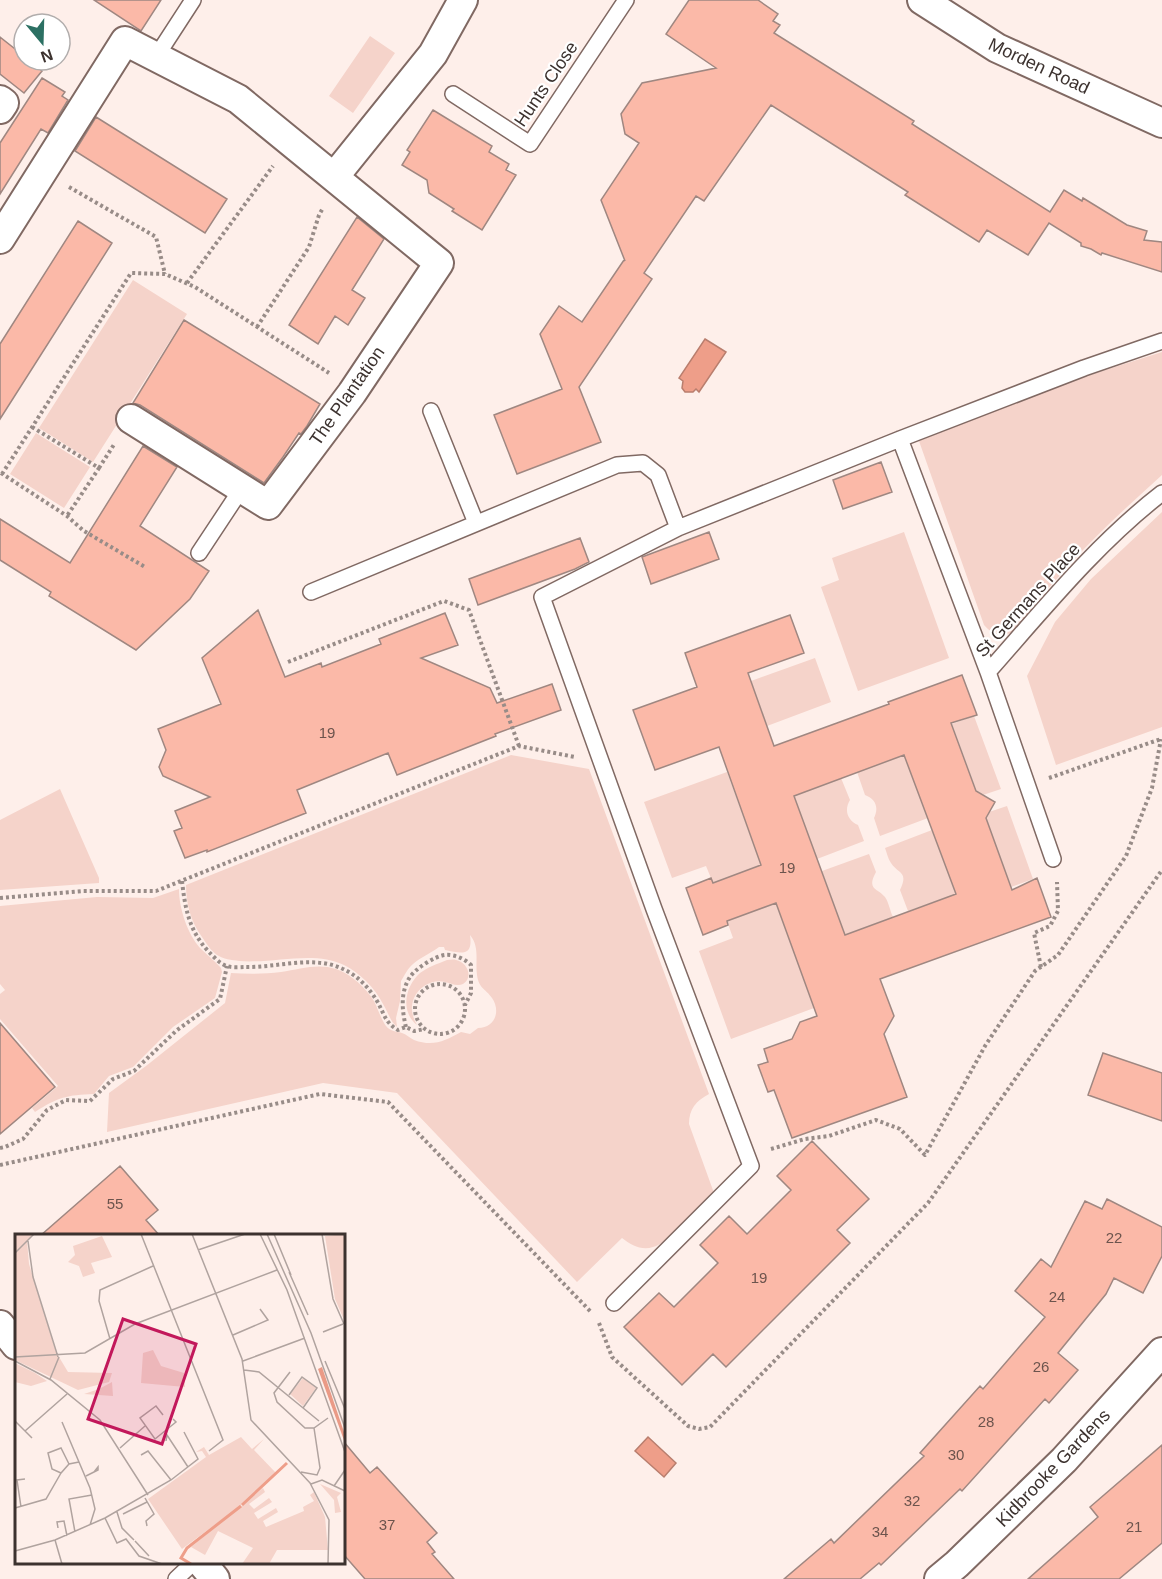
<svg xmlns="http://www.w3.org/2000/svg" width="1162" height="1579" font-family="Helvetica,sans-serif">
<style>
.green{fill:#f5d3ca}
.water{fill:#ee9e89;stroke:#b97e6e;stroke-width:1.5}
.building{fill:#fbb9a8;stroke:#9f8781;stroke-width:1.5;fill-rule:evenodd}
.lines{fill:none;stroke-linecap:round;stroke-linejoin:round}
.lane-casing{stroke:#806963;stroke-width:18}
.street-casing{stroke:#806963;stroke-width:32}
.path{stroke:#988c88;stroke-width:4;stroke-dasharray:3 3;stroke-linecap:butt}
.lane{stroke:#fff;stroke-width:15}
.street{stroke:#fff;stroke-width:28}
.labels{text-anchor:middle;stroke-width:4.5;stroke-linejoin:round;paint-order:stroke}
.number-label{font-size:15px;fill:#6c544d}
.street-label{font-size:18px;fill:#3c322f;stroke:#fff}
.inset-river{fill:none;stroke:#ee9e89;stroke-width:3}
.inset-road{fill:none;stroke:#b0a39f;stroke-width:1.5}
.view{fill:#c2185b;fill-opacity:0.15;stroke:#c2185b;stroke-width:3}
.inset-edge{fill:none;stroke:#3c322f;stroke-width:3}
</style>
<rect width="100%" height="100%" fill="#feefea"/>
<path class="green" d="M370 36 395 53 353 113 329 96Z
M133 280 187 314 93 462 39 428Z
M1162 352V475C1130 504 1098 533 1069 565 1059 577 1048 588 1038 600 1030 610 1023 625 1012 632 1001 639 991 633 984 625L919 441 1037 394 1099 372Z
M36 433 90 467 64 508 10 474Z
M1162 512V727L1056 765 1027 676 1055 622 1091 579Z
M904 532 949 658 858 691 821 587 839 580 832 558Z
M815 658 831 702 767 726 751 681Z
M974 716 1001 789 983 795H978L952 724Z
M511 755 589 769 709 1094C696 1101 689 1109 689 1124L714 1193C700 1206 670 1243 653 1247 642 1251 631 1245 622 1238L577 1282 397 1093 323 1083 107 1132 109 1093 146 1066 225 1003 231 973C248 974 265 974 281 972 300 969 318 963 336 969 351 974 366 988 374 1001 378 1009 381 1019 386 1026 391 1032 396 1031 402 1033 406 1034 410 1038 414 1040 433 1047 445 1041 461 1032L470 1034 478 1028C495 1028 501 1011 492 998 485 988 479 989 477 975 475 961 480 947 470 935 473 956 463 954 445 950L444 947H439C431 953 421 957 413 964 407 969 405 975 401 981L400 1001 396 1018 397 1027C390 1021 388 1012 383 1004 375 988 360 973 344 965 314 950 272 964 239 961 232 960 223 959 217 955 211 951 206 943 202 937 191 922 186 904 186 885Z
M904 755 928 818 880 836 874 818C879 808 876 799 865 795L857 772Z
M727 772 761 865 713 883 706 866 672 878 644 802Z
M841 778 850 800C844 810 847 820 858 825L864 841 817 859 794 796Z
M60 789 99 878V883L0 890V820Z
M1007 806 1033 879 1011 887 985 816 989 812Z
M932 830 956 894 908 911 900 890C909 871 898 874 891 863 888 859 887 853 885 848Z
M869 854 876 872C866 890 878 888 885 897 889 903 890 911 893 917L845 935 822 871Z
M179 889C179 908 187 933 200 948 207 955 215 961 221 968L222 972 215 998 173 1027 133 1067 109 1076 94 1094C67 1095 58 1097 35 1112L32 1108 58 1086 0 1019V994L5 990 0 984V906L97 897 153 898Z
M776 903 814 1008 731 1039 699 951 733 938 727 921Z
M447 960C450 960 453 959 456 960 467 962 474 977 463 984 457 987 450 983 445 982 432 979 419 987 414 998 410 1008 412 1016 417 1025 400 1012 405 986 420 973 428 967 437 964 447 960Z"/>
<path class="water" d="M705 339 726 352 699 392 696 389 693 392H685L682 388 683 381 679 378Z
M648 1437 676 1463 664 1477 635 1451Z"/>
<path class="building" d="M94 0H161L141 31Z
M689 0H758L778 14 773 21 780 25 774 33 914 121 912 124 1050 212 1064 190 1082 201 1083 198 1127 225 1147 231 1144 240 1162 242V272L1102 253 1101 255 1091 249 1081 246V243L1049 223 1028 255 987 230 979 242 905 195 908 192 771 105 704 201 696 196 644 273 652 279 579 387 601 442 517 474 494 415 562 389 540 334 559 306 582 322 624 260 625 261 601 200 639 143 625 134 621 114 642 83 716 68 666 34Z
M0 37 24 56V60H29L42 71 24 93 0 74Z
M42 78 65 92 62 96 68 100 48 133 41 129 0 194V143Z
M433 110 492 146 489 152 509 164 506 170 516 175 482 230 452 211 454 209 429 193 427 180 402 165 410 152 407 150Z
M96 117 227 199 205 233 75 151Z
M357 217 384 239 352 290 365 298 348 325 335 316 318 344 289 325Z
M78 221 112 243 0 419V344Z
M184 320 320 404 307 426 301 434 299 433 283 457 264 483 140 405 133 403Z
M143 446 177 467 140 526 209 571 190 599 136 650 49 596 51 592 0 560V519L70 563Z
M881 462 892 492 843 509 833 480Z
M709 532 719 559 651 584 642 557Z
M580 538 589 562 575 569 478 605 469 579Z
M258 610 285 677 321 663 322 667 381 644 379 639 445 613 458 645 421 658 490 688 497 703 552 684 561 710 495 734 496 736 397 775 388 753 297 790 306 813 207 852V850L185 858 174 831 182 828 175 811 210 797 163 776 159 767 166 750 158 729 221 704 202 658Z
M790 615 804 653 748 673 774 746 889 704 888 702 962 675 977 715 951 723 976 791 995 802 986 818 1012 890 1037 878 1051 917 880 979 894 1016 884 1034 907 1097 792 1138 774 1090 768 1092 758 1065 768 1062 764 1049 792 1039 800 1022 817 1016 776 903 727 921 728 925 703 935 686 888 711 878 713 883 761 865 719 747 655 770 633 710 697 687 685 653ZM904 755 956 894 845 935 794 796Z
M0 1023 55 1087 0 1134Z
M1103 1053 1162 1073V1121L1088 1095Z
M812 1141 869 1199 837 1230 850 1243 726 1367 713 1354 682 1385 624 1327 659 1293 674 1307 718 1263 700 1245 729 1216 747 1234 791 1190 777 1176Z
M120 1166 158 1210 146 1220 160 1236H40Z
M1107 1199 1162 1227V1256L1143 1293 1114 1278 1106 1294 1058 1353 1078 1370 1049 1403 1045 1399 962 1491 960 1489 881 1565 879 1563 860 1579H784L831 1539 834 1543 924 1456 920 1453 980 1386 983 1389 1045 1317 1015 1291 1041 1259 1051 1267 1085 1201 1102 1209Z
M344 1442 370 1473 377 1467 437 1533 427 1542 435 1552 432 1554 454 1579H365L344 1555Z
M1162 1445V1543L1119 1579H1028L1098 1517 1090 1507Z"/>
<g class="lines">
<defs>
<path id="lane" d="M156 57 193 0
M453 94 530 144 626 0
M431 411 476 523
M900 439 988 672
M199 553 242 488
M311 592 617 465 643 463 658 475 678 528
M1053 859 988 672C1042 611 1097 543 1162 493
M614 1303 751 1166 654 909 542 597 678 528 900 439 1084 368 1162 341
M176 1579 194 1562"/>
<path id="street" d="M922 0 997 48 1162 123
M0 100 4 103 0 109
M334 177 433 54 463 0
M0 239 125 41 238 99 439 263 352 393 268 505 131 419
M0 1325 16 1345
M201 1562 215 1579
M939 1579 957 1564 1064 1460 1162 1352"/>
</defs>
<use href="#lane" class="lane-casing"/>
<use href="#street" class="street-casing"/>
<path class="path" d="M69 187 156 237 165 274
M187 283 273 166
M257 327 309 247 319 215 323 208
M32 427 99 468 67 516
M99 468 115 443
M1 473 67 516 84 531 145 567
M2 474 131 273 165 274 195 287 329 373
M288 662 444 601 469 610 519 746
M1049 778 1161 739
M182 881C185 908 189 931 209 952 214 957 220 964 227 966 232 968 240 967 245 967 277 968 315 954 345 970 358 976 370 989 377 1001 384 1013 385 1023 398 1030L406 1027 414 1031 425 1029
M0 898 83 891H156L519 746 575 757
M1041 967 1034 933 1050 926 1058 911 1057 882
M415 1009a25 25 0 1 1 50 0a25 25 0 1 1-50 0Z
M406 1027C402 1011 400 992 410 977 415 969 435 956 445 955 454 954 465 959 471 965V993L465 1005
M0 1148 5 1147 23 1139 47 1110 66 1100 90 1101 113 1079 134 1071 177 1030 220 999 227 966
M771 1149 805 1139 829 1136 876 1120 900 1129 925 1155 985 1046 1035 971 1058 955 1126 856 1152 788 1161 739
M0 1165 320 1094 388 1102 591 1312
M599 1323 612 1357 688 1426 699 1429 710 1427 928 1203 1162 870"/>
<use href="#lane" class="lane"/>
<use href="#street" class="street"/>
</g>
<g class="labels">
<g class="number-label">
<text x="327" y="738">19</text>
<text x="787" y="873">19</text>
<text x="115" y="1209">55</text>
<text x="1114" y="1243">22</text>
<text x="759" y="1283">19</text>
<text x="1057" y="1302">24</text>
<text x="1041" y="1372">26</text>
<text x="986" y="1427">28</text>
<text x="956" y="1460">30</text>
<text x="912" y="1506">32</text>
<text x="387" y="1530">37</text>
<text x="1134" y="1532">21</text>
<text x="880" y="1537">34</text>
</g>
<g class="street-label">
<text transform="translate(1039 66) rotate(25)" y="6">Morden Road</text>
<text transform="translate(546 84) rotate(-56)" y="6">Hunts Close</text>
<text transform="translate(347 396) rotate(-55)" y="6">The Plantation</text>
<text transform="translate(1028 600) rotate(-48)" y="6">St Germans Place</text>
<text transform="translate(1053 1468) rotate(-46)" y="6">Kidbrooke Gardens</text>
</g>
</g>
<g transform="translate(15 1234)">
<rect width="330" height="330" fill="#feefea"/>
<path d="M0 0H18L12 7 14 30 41 118 53 138 97 139 94 148 63 156 0 126ZM330 0V88L320 65 310 2ZM87 2 97 23 76 29 80 39 68 43 64 32 53 28 60 21 58 12ZM138 116 146 132 169 139 170 153 126 149 128 119ZM0 129 20 139 32 147 16 152 0 148ZM288 144 301 154 288 172 275 160ZM97 148 98 162 69 160 84 155ZM226 203 237 215 249 205 239 216 261 239 225 272 167 315 133 265 191 223 187 217 181 218 189 213 194 221ZM305 250 326 259 322 263 326 278 320 279 319 266 305 250 303 255ZM248 254 250 258 234 270 239 275 254 264 257 268 239 279 243 285 261 274 263 278 248 287 251 293 289 277 288 273 299 267 295 261 299 258 310 283 313 316H262L254 330H227L238 314 203 297 190 321 176 313Z" fill="#f5d3ca"/>
<path d="M307 133 330 201V209L303 135Z" fill="#ea9a86"/>
<path class="inset-river" d="M227 271 272 229M176 330 166 324 172 314 226 272"/>
<path class="inset-road" d="M126 0 208 206 194 217M177 0 227 125 236 186 296 250M245 0 272 56 330 218M252 0 296 99 330 194M259 0 276 41M307 0 318 65 329 90M13 7 18 43 43 123M183 16 230 0M0 19 19 0M274 38 293 81M308 98 328 90M218 101 253 86 245 75M95 105 84 67 85 56 138 32M0 123 70 119 120 90 262 36M0 127 36 146 85 186 133 261M228 127 290 104M310 127 330 175M229 136 244 138 304 187M275 138 259 159 262 168 290 194H299L313 184M35 145 44 123M274 161 287 143 302 154 288 174M148 181 141 172 125 184 140 205 161 188 158 185M0 187 17 204M47 188 75 254 80 275 75 291M10 197 52 160M151 207 152 201 173 233M105 214 130 192M126 221 133 217 156 246M54 230 46 214 33 219 37 235 46 239 54 230 64 228M286 238 302 241 305 234 299 194M71 242 83 236V233L79 238M295 249 314 286 313 330M296 250 307 246 330 257M319 252 330 236M130 264 139 280 131 287 132 292M6 273 2 246 10 245M0 274 31 265 46 239M102 278 107 294 119 306M108 280 132 268M90 284 102 309 111 305 124 322 147 330M43 294 42 288 49 287 52 302M60 298 54 265 77 261M40 306 47 330M120 307 134 322M0 317 40 306 90 284 156 246 183 225 169 198"/>
<path class="view" d="M108 85 181 110 147 210 73 185Z"/>
<rect width="330" height="330" class="inset-edge"/>
</g>
<g transform="translate(42 42) rotate(161)"><circle r="28" fill="#ffffff" stroke="#b1adac" stroke-width="1.5"/>
<path d="M0-4.5L10 22L0 15L-10 22Z" fill="#2c7063"/>
<text y="-9" font-size="16" font-weight="bold" text-anchor="middle" fill="#3c322f">N</text>
</g>
</svg>
